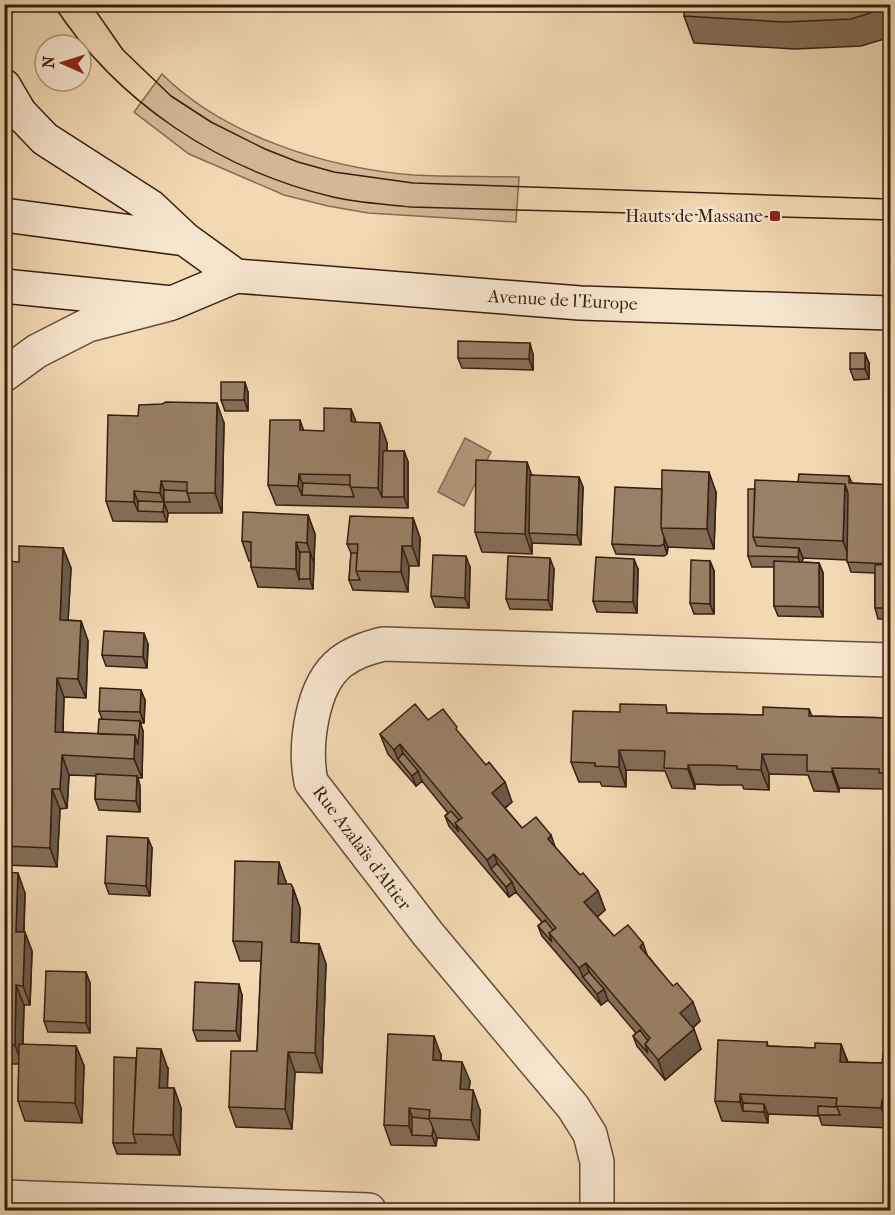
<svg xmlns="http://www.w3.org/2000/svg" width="895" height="1215" font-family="'IM FELL French Canon',serif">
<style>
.green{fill:#d1b997;stroke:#846c54;stroke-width:1.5}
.water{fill:#b19a7c;stroke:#806951;stroke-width:1.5}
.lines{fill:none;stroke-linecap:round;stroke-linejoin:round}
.minor-casing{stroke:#654e39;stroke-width:36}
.secondary-casing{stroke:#361f10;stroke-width:36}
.minor{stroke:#f6e6ce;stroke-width:33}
.secondary{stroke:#f6e6ce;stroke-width:33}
.tram{stroke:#361f10;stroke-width:1.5}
.wall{fill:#826e57;stroke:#361f10;stroke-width:1.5}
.shaded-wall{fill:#6a5a47;stroke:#361f10;stroke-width:1.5}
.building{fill:#978065;stroke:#361f10;stroke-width:1.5}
.poi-dot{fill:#8f2418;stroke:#f6e6ce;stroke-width:2}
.labels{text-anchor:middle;stroke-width:4.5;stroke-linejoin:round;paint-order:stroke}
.poi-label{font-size:18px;fill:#361f10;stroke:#f6e6ce;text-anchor:end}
.street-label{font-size:18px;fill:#361f10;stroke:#f6e6ce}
</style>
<rect width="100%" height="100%" fill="#f1d9b3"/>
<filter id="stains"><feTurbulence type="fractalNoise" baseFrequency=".00333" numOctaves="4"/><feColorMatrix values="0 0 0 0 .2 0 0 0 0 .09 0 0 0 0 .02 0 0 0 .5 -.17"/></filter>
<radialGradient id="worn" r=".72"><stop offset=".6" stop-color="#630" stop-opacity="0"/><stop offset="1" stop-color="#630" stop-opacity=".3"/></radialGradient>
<path class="green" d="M162 74C224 136 327 168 413 175 448 177 484 176 519 177L516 222 368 213 328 206 284 195 189 154 134 112Z"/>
<path class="water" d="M465 438 491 452 464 506 438 492Z"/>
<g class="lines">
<defs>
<path id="minor" d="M4 375 37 351 88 325 169 304
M4 1197 369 1210
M597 1210V1162L590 1134 573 1107 428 934 311 782C304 747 311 685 341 662 354 652 368 648 383 644L890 660"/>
<path id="secondary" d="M4 86 20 113 45 139 151 207 185 239
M4 215 185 239 236 276
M4 286 172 303 236 276 580 303 890 313"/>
</defs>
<use href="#minor" class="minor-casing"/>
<use href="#secondary" class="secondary-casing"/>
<use href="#minor" class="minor"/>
<use href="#secondary" class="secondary"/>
<path class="tram" d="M53 4C117 103 220 170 333 197 358 203 386 204 411 207L890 220
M91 4 123 50 171 96 211 122 265 149 298 162 334 172 413 183 890 199"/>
</g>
<path class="wall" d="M891 4V37L861 46 795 49 694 43 684 16Z
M533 354V370L462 368 458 358Z
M869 363V379L854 380 850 369Z
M248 392V411H225L221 400Z
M351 409 356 423H380L387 443V451H404L408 462V508L276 505 268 485 324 431Z
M224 423 222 513H168L167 522 113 521 106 501Z
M532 475 583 487 581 545 532 543V554L482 552 475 532Z
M849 476 852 483 891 485V619H878L875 608V573L851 572 847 560 803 558 802 562 819 563 823 573V617L778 616 774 606V567H752L748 556 755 489 798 482Z
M716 492 714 549 668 547 667 554 664 556 616 554 612 544Z
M308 515 315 534 313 589 258 587 251 567V561H249L242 541Z
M413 518 420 538 419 566H409L408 592 353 590 349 580 351 553 347 544Z
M63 548 71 568 68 620 81 621 88 641 86 698 64 697 63 732 98 734 102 719 99 711 145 700 144 723H140L143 731 142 778H138L140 786V812L99 810 95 799 96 776 69 775 67 808 60 809 57 867 4 865V676L7 675 9 634 4 621V589L19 562Z
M710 561 714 571V614H694L690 603Z
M470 567 469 608 435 607 431 596Z
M554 569 552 610 510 609 506 599Z
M638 569 637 613 597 612 593 601Z
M148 644 147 668 106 666 102 655Z
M809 709 812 716 891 718V793H886L884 789 839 788V792L814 791 808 775 769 774V790L744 789 742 785H719L695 784V789L672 788 665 771 626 770V787L602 786 600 782H579L571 762 669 713 763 715Z
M428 720 460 734 512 802 505 808 522 828 556 848 580 875 598 891 605 910 597 917 614 936 649 957 700 1021 693 1028 701 1049 665 1080 637 1046 633 1036 636 1033 608 1000 601 1005 542 936 538 926 542 922 515 891 516 892 509 897 449 826 445 816 448 813 422 781 416 786 388 754 380 734Z
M152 848 150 896 109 894 105 883Z
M4 872 25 893 24 932 32 951 30 1005H24L23 1045 76 1046 84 1066 82 1123 25 1121 18 1101 19 1064H4Z
M286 882V884L293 888 300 908 299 943 319 944 326 964 322 1073 295 1072 292 1129 236 1127 229 1107 257 1051 261 961H240L233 941Z
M90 983V1033L48 1032 44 1021Z
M242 995 240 1041H197L193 1030Z
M767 1042 768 1046 815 1048 841 1044 848 1062 882 1063 891 1047V1128L822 1125 819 1116 768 1114V1123L722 1121 715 1101Z
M441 1055V1061L470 1081 469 1090 480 1110 479 1140 437 1138 436 1146 391 1145 384 1125Z
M168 1069 167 1088H174L181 1108 180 1155 117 1154 113 1143Z"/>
<path class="shaded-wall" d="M530 343 533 354V370L529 359Z
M865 353 869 363V379L865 369Z
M245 382 248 392V411L244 400Z
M217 403 224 423 222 513 215 493Z
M351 409 359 429 351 421Z
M300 420 307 440 300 430Z
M380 423 387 443 386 497H382L378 488Z
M404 451 408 462V508L404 497Z
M527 462 534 481 529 533 532 543V554L525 534Z
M709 472 716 492 714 549 707 529Z
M299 474 306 494 302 495 298 486Z
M579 477 583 487 581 545 577 535Z
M161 481 168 501 164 502 160 493Z
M845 484 852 504 850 560 843 541Z
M134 491 141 511H138L134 502Z
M164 502 168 513 167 522 163 512Z
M308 515 315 534 314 563 307 543Z
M413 518 420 538 419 566 412 546Z
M664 537 668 547 667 554 664 544Z
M296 542 303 562 299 579 296 569Z
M402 546 409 566 408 592 401 572Z
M63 548 71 568 67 640 60 620Z
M799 548 803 558 801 567 798 557Z
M310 552 314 563 313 589 310 579Z
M466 556 470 567 469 608 465 598Z
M550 558 554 569 552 610 548 600Z
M634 559 638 569 637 613 633 602Z
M710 561 714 571V614L710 604Z
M819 563 823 573V617L819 607Z
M81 621 88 641 86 698 78 679Z
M144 633 148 644 147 668 143 657Z
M57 678 64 697 62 752 55 732Z
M141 690 145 700 144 723 140 712Z
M140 721 143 731 142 778 134 759 135 735Z
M400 744 407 764 398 759 394 750Z
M619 750 626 770V787L619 767Z
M762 754 769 774V790L761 770Z
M62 755 69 775 67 808 60 789Z
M688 765 695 784V789L688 769Z
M832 768 839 788V792L832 772Z
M418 771 422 781 416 786 412 776Z
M137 776 140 786V812L136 801Z
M505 782 512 802 499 813 492 793Z
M52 789 60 809 57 867 50 848Z
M551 835 558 855 548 839Z
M148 838 152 848 150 896 146 886Z
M494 854 501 874 491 869 487 860Z
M279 862 286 882V903L278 884Z
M18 873 25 893 23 952 16 932Z
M512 882 516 892 509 897 506 887Z
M293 888 300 908 298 962 291 942Z
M598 891 605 910 592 922 584 902Z
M25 932 32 951 30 1005 23 986Z
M643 943 650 963 640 947Z
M319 944 326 964 322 1073 315 1053Z
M586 963 593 982 583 977 579 968Z
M86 972 90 983V1033L86 1023Z
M239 984 242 995 240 1041 236 1031Z
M16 985 24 1005 22 1065 15 1045Z
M604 989 608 1000 601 1005 597 994Z
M693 1002 700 1021 687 1033 680 1013Z
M694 1029 701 1049 665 1080 658 1060Z
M434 1036 441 1055 440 1080 433 1060Z
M841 1044 848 1064 840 1062Z
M76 1046 84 1066 82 1123 75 1103Z
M161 1049 168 1069 167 1108 159 1088Z
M288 1052 295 1072 292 1129 285 1109Z
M462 1062 470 1081 467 1109 460 1089Z
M174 1088 181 1108 180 1155 173 1135Z
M473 1090 480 1110 479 1140 471 1120Z
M740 1094 746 1111H743L740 1102Z
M882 1100 888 1117H885L881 1108Z
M764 1104 768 1115V1123L764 1112Z
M409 1108 416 1128 412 1135 409 1126Z
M433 1128 437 1138 436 1146 432 1136Z"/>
<path class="building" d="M685 4H891V8H886L851 19 785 22 684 16Z
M458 341 530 343 529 359 458 358Z
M850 353H865V369H850Z
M221 382H245L244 400H221Z
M166 402 217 403 215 493H187V482L161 481 160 493 134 491V502L106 501 108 415 138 416 139 405 162 404Z
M324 408 351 409V421L353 422 380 423 378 488 350 487V475L299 474 298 486 268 485 270 420H300V430L324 431Z
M383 451H404V497H382Z
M476 460 527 462 525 534 475 532Z
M662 470 709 472 707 529 661 528Z
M799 474 849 476V483L891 485V564L847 562 848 493 845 484 798 482Z
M530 475 579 477 577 535 529 533Z
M755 480 845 484 843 541 753 537Z
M303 483 350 485 354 497 302 495Z
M615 487 662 489 661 528 664 537V544L660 546 612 544Z
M748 489H755L753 537 757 546 799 548 798 557 748 556Z
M164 490 187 491 190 502H164Z
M138 501 164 502 163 512 138 511Z
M243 512 308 515 307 543 296 542V569L251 567V542L242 541Z
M350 516 413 518 412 546H402L401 572 356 571 358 544H347Z
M19 546 63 548 60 620 81 621 78 679 57 678 55 732 135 735 134 759 62 755 60 789H52L50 848 4 846V676L7 675 10 618H4L6 561 19 562Z
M300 552H310V579H299Z
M351 553H357L356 571 360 580H349Z
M433 555 466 556 465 598 431 596Z
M508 556 550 558 548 600 506 599Z
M596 557 634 559 633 602 593 601Z
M691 560 710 561V604L690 603Z
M774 561 819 563V607L774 606Z
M891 564V608H875V565Z
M104 631 144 633 143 657 102 655Z
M100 688 141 690 140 712 99 711Z
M415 704 428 720 443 709 457 727 456 729 486 765 489 762 505 782 492 793 522 828 536 817 551 835 548 839 580 875 583 873 598 891 584 902 614 936 628 925 643 943 640 947 656 966 673 986 677 983 693 1002 680 1013 694 1029 658 1060 645 1044 650 1038 586 963 579 968 549 933 556 928 494 854 487 860 455 823 462 818 400 744 394 750 380 734Z
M620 704 666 705 667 713 763 715V707L809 709V716L891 718V773H879V769L832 768V772L807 771V755L762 754 761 770 737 769V766L712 765H688V769L664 768 665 751 619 750V767L595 766V763L571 762 573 711 620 712Z
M99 719 140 721 138 745 135 735 98 734Z
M403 753 418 771 412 776 398 759Z
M96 774 137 776 136 801 95 799Z
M451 811 459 820 455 823 459 832 445 816Z
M107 836 148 838 146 886 105 883Z
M235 861 279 862 278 884H291L293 888 291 942 319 944 315 1053 288 1052 285 1109 229 1107 231 1051H257L262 942 233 941Z
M497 863 512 882 506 887 491 869Z
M4 872 18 873 16 932H25L23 986 16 985 15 1045H4Z
M545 920 553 930 549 933 552 942 538 926Z
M46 971 86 972V1023L44 1021Z
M589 972 604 989 597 994 583 977Z
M195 982 239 984 236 1031 193 1030Z
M640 1030 648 1041 645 1044 648 1053 633 1036Z
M388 1034 434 1036 433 1060 462 1062 460 1089 473 1090 471 1120 429 1118 430 1110 409 1108V1126L384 1125Z
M718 1040 767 1042V1046L815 1048V1043L841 1044 840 1062 882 1063 884 1047H891V1100H882L881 1108 836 1106 837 1098 815 1097 740 1094V1102L715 1101Z
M19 1044 76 1046 75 1103 18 1101Z
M137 1048 161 1049 159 1088H174L173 1135 133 1134Z
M114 1057 136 1058 133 1134 136 1143H113Z
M743 1103 764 1104V1112L743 1111Z
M818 1106 837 1107 840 1115H818Z
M885 1109H891V1117H885Z
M412 1117 429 1119 433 1128 432 1136 412 1135Z"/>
<rect class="poi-dot" x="769" y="210" width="12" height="12" rx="3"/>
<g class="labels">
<g class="poi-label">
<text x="763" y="222">Hauts de Massane</text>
</g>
<g class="street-label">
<text transform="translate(563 300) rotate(3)" y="6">Avenue de l'Europe</text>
<text transform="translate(362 848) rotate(53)" y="6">Rue Azalaïs d'Altier</text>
</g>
</g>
<rect width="895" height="1215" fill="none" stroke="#f1d9b3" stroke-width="24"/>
<rect x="6" y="6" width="883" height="1203" fill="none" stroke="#361f10" stroke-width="3"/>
<rect x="12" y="12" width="871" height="1191" fill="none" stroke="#361f10" stroke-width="1.5"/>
<g transform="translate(63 63) rotate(273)"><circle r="28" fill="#f6e6ce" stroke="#a99682" stroke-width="1.5"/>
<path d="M0-4.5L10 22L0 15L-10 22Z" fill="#8f2418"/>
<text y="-9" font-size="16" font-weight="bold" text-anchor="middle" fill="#361f10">N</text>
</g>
<rect width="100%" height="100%" filter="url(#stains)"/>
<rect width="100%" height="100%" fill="url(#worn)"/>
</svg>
